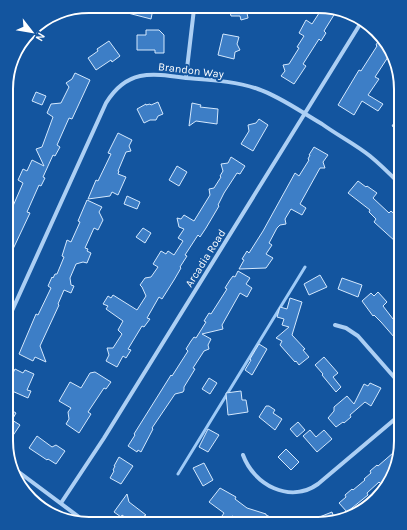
<svg xmlns="http://www.w3.org/2000/svg" width="407" height="530" font-family="Karla,sans-serif">
<style>
.lines{fill:none;stroke-linecap:round;stroke-linejoin:round}
.stream{stroke:#9ecaf7;stroke-width:3}
.building{fill:#3d7ec6;stroke:#d4e8fd}
.minor{stroke:#accff4;stroke-width:4}
.labels{text-anchor:middle;stroke-width:4;stroke-linejoin:round;paint-order:stroke}
.street-label{font-size:11px;fill:#fff;stroke:#13559f}
.rim{fill:none;stroke:#fff;stroke-width:2}
</style>
<rect width="100%" height="100%" fill="#13559f"/>
<g class="lines">
<path class="stream" d="M178 474 305 267"/>
</g>
<path class="building" d="M323 7H329L337 10 324 31 326 33 321 41 319 39 303 64 306 66 294 84 281 76 285 71 283 65 289 64 299 48 297 47 304 36 299 33 306 20 312 24Z
M229 8H246L248 18 241 20 240 16H231Z
M141 9H153L151 19 124 12V10Z
M146 30H159L164 35V53H155V50H137V35H146Z
M223 34 239 37 237 44 240 50 235 52 234 59 218 55Z
M380 38 392 52 393 56 390 54 375 77 379 79 368 95 383 104 378 111 362 101 354 115 338 105 359 70 361 71 377 46 376 45Z
M109 41 120 56 112 62 111 60 96 70 88 58 98 51 97 49Z
M75 73 90 80 72 119 69 118 57 145 60 147 55 156 53 155 43 177 45 178 41 186 39 185 27 212 30 213 6 264V209L9 204 13 206 23 183 18 180 23 169 27 171 32 160 44 166 36 149 42 147 53 117 47 113 51 104 61 103 69 87 66 83 72 79Z
M36 92 46 96 42 105 32 101Z
M158 102 163 114 158 116 156 120H150L144 123 137 109 146 104V105L150 104 151 105Z
M192 103 201 105 200 107 218 109 217 124 196 121 189 126Z
M401 112V131L392 126Z
M259 119 268 125 253 151 241 144 249 131 248 125 256 123Z
M118 133 132 140 129 146 131 151 126 152 118 171H119L118 174 126 177 118 195 112 192 110 196 88 199 96 180 98 181 111 154 108 153Z
M314 147 328 155 323 162 325 168H320L300 204 306 208 302 215 291 209 285 219 286 224 280 225 277 228 269 243 272 245 266 254 273 258 266 268 239 269 244 260 242 259 247 251 249 253 263 231 295 173 299 176 309 160 308 159 310 155H309Z
M231 157 245 166 240 174 237 173 224 193 218 205 219 206 206 228 200 237 198 235 185 255 187 256 180 267 181 268 174 280 162 299 159 297 147 318 150 319 144 327 142 326 128 349 131 350 126 358 123 356 117 367 106 361 109 355 107 348H113L122 334 118 330 123 321 106 309 108 306 103 304 108 296 111 298 113 295 137 310 146 296 142 287 140 285 145 278 151 277 158 267 153 264 161 251 166 254 168 251 174 255 183 241 178 238 184 229 179 227 177 218 181 219 184 215 194 221 210 195 209 189 214 188 221 177 220 176 223 171 221 164 228 163Z
M177 166 187 172 179 186 169 180Z
M358 181 366 187 367 186 377 193 373 198 389 213 391 211 401 220V237L396 242 374 222 376 219 369 212 370 210 348 193Z
M127 196 140 202 137 209 124 204Z
M87 200 102 207 99 212 103 220 98 230 94 228 85 248 88 249 87 251 91 253 87 263 83 262 76 264 70 278 71 285 74 286 71 293 64 290 58 304 59 305 40 346 46 362 35 357 33 361 19 354 36 314 38 315 51 288 48 286 52 277 53 278 55 274H57L64 257 62 256 67 240 71 242 80 222 78 221Z
M143 228 151 233 145 243 136 237Z
M238 271 250 278 246 284 252 288 247 297 240 293 222 325 223 329 202 334 211 339 208 345 209 349 204 351 193 368 195 369 184 387V390L183 392 175 394 152 428 153 429 141 452 138 450 137 452 128 446 135 435 134 434 171 375 172 376 188 351 186 349 191 341 194 337 196 338 206 322 204 321 209 313 211 314 227 289 225 288 230 280 233 276 235 277Z
M320 275 327 287 309 295 304 284Z
M342 278 362 285 358 297 338 289Z
M378 292 387 302 383 306 393 319 401 312V345L381 322 374 315 373 316 362 301 371 293 374 296Z
M290 298 302 302 292 335 305 349 303 350 309 357 299 365 296 361 295 362 280 345 282 341 276 338 289 327 282 325 284 319 277 317 280 307 287 309Z
M259 344 267 349 252 375 245 370 251 360 250 359Z
M324 357 338 373 333 377 341 387 336 392 322 375 323 374 315 365Z
M15 369 23 373 25 370 34 374 27 390 31 391 28 398 12 391 6 400V381L9 375H12Z
M95 372 111 382 106 389 104 388 88 412 91 414 79 433 66 424 69 419 68 412 71 408 59 401 70 382 81 388 90 373Z
M209 378 217 383 210 394 202 389Z
M370 383 381 388 371 406 365 402 350 415 351 417 344 423 343 422 336 427 328 418 334 411V407L347 396 354 404 364 384 368 386Z
M241 391 242 400H246L248 412 228 415 226 393Z
M266 406H269L275 410 273 413 282 419 275 430 259 417Z
M6 407 16 413 12 420 20 425 12 437 6 433Z
M298 422 305 430 297 437 290 429Z
M208 429 219 435 208 452 199 447Z
M310 430 316 437 324 430 332 439 317 452 303 436Z
M37 436 52 447 56 445 65 451 56 464 48 459 47 460 29 448Z
M401 446 393 470 386 476 389 480 383 486 379 482 367 493 368 495 347 512 339 503 346 497 345 495 352 489 353 490 365 480 364 479 371 473 370 471 377 465 378 466Z
M286 449 299 462 291 470 278 457Z
M119 457 133 466 121 484 110 478 114 471 113 470 115 466H114Z
M204 463 213 480 203 486 193 468Z
M220 488 236 497 235 499 247 508 266 514V515L286 524H252L232 516 229 520 222 516 224 513 209 502Z
M127 494 129 502 146 515 144 516 154 524 133 523 122 515 121 517 114 512Z
M332 512 335 520 318 524H308L307 522Z"/>
<g class="lines">
<path class="minor" d="M186 77 194 9
M6 324 106 103C127 69 151 73 186 78 210 80 235 81 258 89 281 97 301 112 322 124 337 135 355 144 370 156 381 165 391 175 401 185
M335 325 346 328 358 336 401 385
M243 455C254 485 290 504 318 484L401 414
M12 467 87 523
M61 503 104 438 362 21"/>
</g>
<g class="labels">
<g class="street-label">
<text transform="translate(191 70) rotate(7)" y="4">Brandon Way</text>
<text transform="translate(205 258) rotate(-58)" y="4">Arcadia Road</text>
</g>
</g>
<path d="M0 0H407V530H0ZM89 13H318A76 76 0 0 1 394 89V441A76 76 0 0 1 318 517H89A76 76 0 0 1 13 441V89A76 76 0 0 1 89 13Z" fill="#13559f" fill-rule="evenodd"/>
<path class="rim" d="M89 13H318A76 76 0 0 1 394 89V441A76 76 0 0 1 318 517H89A76 76 0 0 1 13 441V89A76 76 0 0 1 89 13Z"/>
<g transform="translate(32 32) rotate(121)" stroke="#13559f" stroke-width="3" paint-order="stroke">
<path d="M0-3L7 15L0 10L-7 15Z" fill="#ffffff"/>
<text y="-6" font-size="11" font-weight="bold" text-anchor="middle" fill="#ffffff">N</text>
</g>
</svg>
